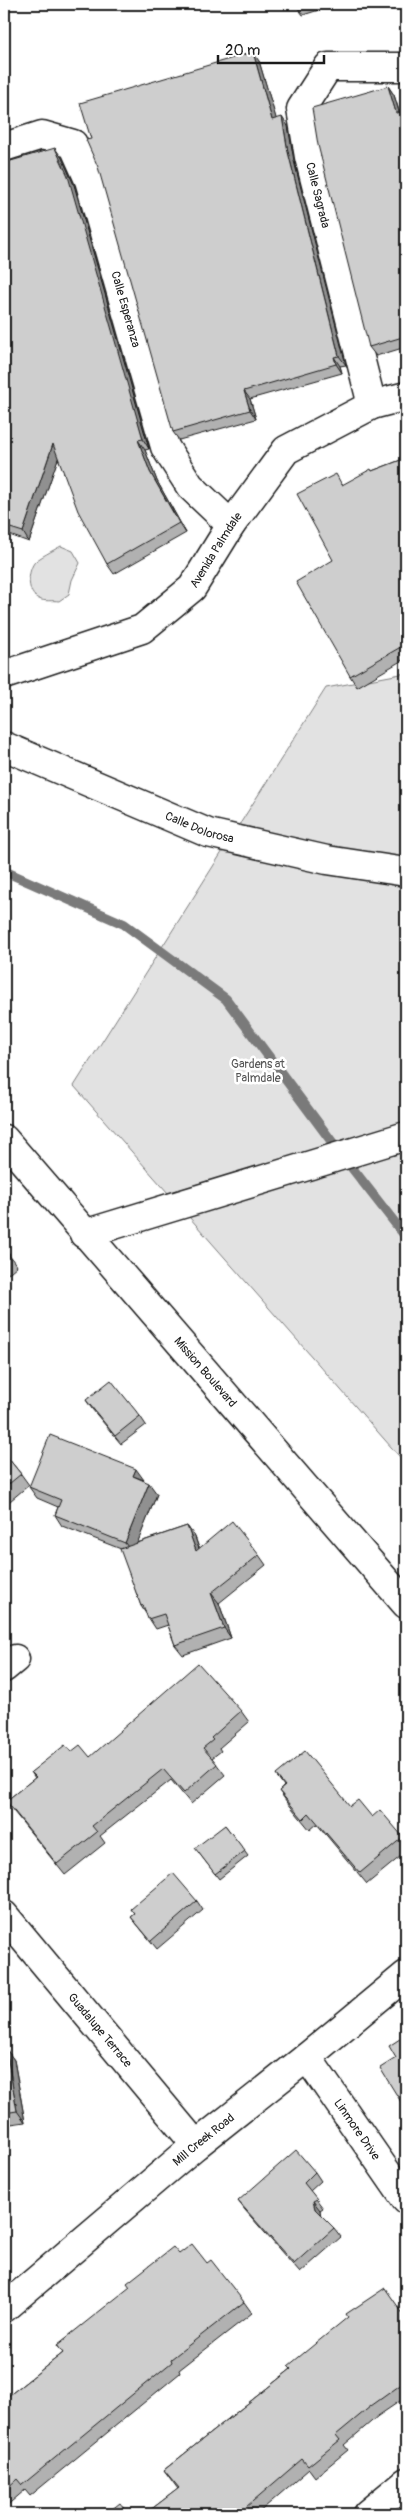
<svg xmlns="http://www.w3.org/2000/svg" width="410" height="2518" font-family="Pangolin,sans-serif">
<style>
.green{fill:#e2e2e2;stroke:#7f7f7f}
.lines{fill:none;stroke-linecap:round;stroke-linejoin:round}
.stream{stroke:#7a7a7a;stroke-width:10}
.minor-casing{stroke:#1c1c1c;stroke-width:31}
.major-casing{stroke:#1c1c1c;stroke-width:31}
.minor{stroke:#fff;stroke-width:28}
.major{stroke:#fff;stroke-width:28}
.wall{fill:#b1b1b1;stroke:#1c1c1c}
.shaded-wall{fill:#909090;stroke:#1c1c1c}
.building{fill:#cecece;stroke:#1c1c1c}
.labels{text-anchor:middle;stroke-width:5;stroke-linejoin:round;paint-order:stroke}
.street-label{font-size:12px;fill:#1c1c1c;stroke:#fff}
.park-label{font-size:12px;fill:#575757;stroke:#fff}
</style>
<rect width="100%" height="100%" fill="#fff"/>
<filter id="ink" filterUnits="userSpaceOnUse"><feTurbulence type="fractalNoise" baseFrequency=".02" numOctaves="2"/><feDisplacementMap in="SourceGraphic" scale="10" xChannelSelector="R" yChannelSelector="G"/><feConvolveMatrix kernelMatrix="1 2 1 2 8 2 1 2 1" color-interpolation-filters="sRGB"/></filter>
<g filter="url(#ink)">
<path class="green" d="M61 546 73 551 80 563 72 580 69 594 59 601C52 600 45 602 39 599 27 594 27 573 34 563 36 559 56 549 61 546Z
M406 673V1464L74 1086 326 688Z"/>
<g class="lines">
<path class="stream" d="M4 871 124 924 226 999 338 1150 406 1237"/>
<defs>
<g id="minor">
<path id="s1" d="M4 147 42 135 73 144 89 180 165 447 190 486 231 525"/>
<path d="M372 405 309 157 301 109 328 67H406"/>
<path id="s2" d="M4 675 142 629 192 588 231 525 286 450 372 405 406 396"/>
<path id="s3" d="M4 746 208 833 327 860 406 872"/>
<path d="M84 1234 406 1136"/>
<path d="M4 1668 15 1659"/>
<path id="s4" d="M4 1915 196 2145"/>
<path id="s5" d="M307 2057 406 2200"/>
<path id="s6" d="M4 2308 196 2145 307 2057 406 1975"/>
<path d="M367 2514 406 2482"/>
</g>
<g id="major">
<path id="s7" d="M4 1139 406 1604"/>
</g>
</defs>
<use href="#minor" class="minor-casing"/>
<use href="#major" class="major-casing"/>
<use href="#minor" class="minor"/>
<use href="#major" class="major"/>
</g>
<path class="wall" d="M295 4H338L303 15Z
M259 61 276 119 288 126 294 161 346 365 340 366 342 373 250 399 256 419 179 440 173 432Z
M388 86 394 95 400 113 406 112V347L376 356 369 347Z
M62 158 74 185 149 449 145 450 157 481 186 533 114 574 107 564 58 458 29 542 4 533V163Z
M406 458V658L357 687 350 676 333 560 372 471Z
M4 1248 17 1266 4 1277Z
M86 1400 140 1416 146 1425 121 1444 92 1409Z
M4 1453 21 1474 29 1485 4 1506Z
M144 1480 157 1494 137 1543 187 1526 195 1537 199 1548 259 1555 266 1565 219 1603 231 1638 183 1655 175 1645 168 1625 156 1629 141 1606 121 1549 62 1526 55 1515 58 1507 37 1498 29 1487Z
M241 1711 249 1722 219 1748 221 1751 212 1758 225 1775 191 1804 171 1780 100 1836 105 1843 65 1875 14 1812 6 1801 35 1778 31 1772 71 1752 90 1757Z
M276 1775 350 1806 372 1817 403 1837 406 1841V1852L367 1884 317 1824 310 1830 287 1802 279 1791 284 1786Z
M225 1825 248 1856 219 1879 199 1853Z
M197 1901 203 1910 157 1949 131 1917 135 1914 131 1909Z
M6 2049 14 2060 25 2122 4 2125V2050Z
M315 2172 321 2181 310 2191 323 2208 320 2210V2214L334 2228 341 2237 300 2273 245 2210 238 2201Z
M179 2254 207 2263 244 2302 252 2313 179 2370 180 2373 30 2496 25 2490 4 2508V2393L7 2397 63 2353 57 2345Z
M406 2318V2397L378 2416 344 2445 348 2450 315 2477 309 2469 257 2514H145L178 2489 164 2470 291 2369 288 2366Z"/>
<path class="shaded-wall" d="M253 52 259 61 279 128 272 120Z
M388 86 394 95 402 122 396 113Z
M282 117 288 126 294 161 346 365 339 356 288 152Z
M55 148 62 158 74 185 149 449 143 439Z
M334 357 340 366 342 373 336 364Z
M244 391 250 399 256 419 250 410Z
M138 440 145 450 157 481 186 533 179 523 150 472Z
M53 444 60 453 29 542 23 532Z
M136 1469 144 1480 133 1476Z
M149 1483 157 1494 133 1554 125 1543Z
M187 1526 195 1537 203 1561 196 1551Z
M211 1593 219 1603 231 1638 224 1628Z
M6 2049 14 2060 25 2122 17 2111Z
M4 2180 6 2194 4 2191Z
M313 2201 320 2210 321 2217 315 2209Z"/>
<path class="building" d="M253 52 272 120 282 117 288 152 339 356 334 357 336 364 244 391 250 410 173 432 98 167 86 140 91 139 80 103Z
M388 86 396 113 406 112V336L369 347 318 145 312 108Z
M55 148 68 176 143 439 138 440 150 472 179 523 107 564 78 511 53 444 23 532 4 526V163Z
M406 458V618L401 620 406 630V644L350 676 296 582 333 560 297 494 336 474 342 485 371 469 372 471Z
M4 1248 10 1255 4 1260Z
M111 1380 140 1416 115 1436 86 1400Z
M50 1435 136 1469 133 1476 149 1483 125 1543 55 1515 61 1500 29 1487Z
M4 1453 21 1474 4 1488Z
M232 1521 259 1555 211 1593 224 1628 175 1645 164 1614 148 1619 143 1605 141 1606 120 1549 187 1526 196 1551Z
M198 1663 241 1711 211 1738 213 1740 203 1748 217 1764 184 1793 163 1769 92 1826 97 1832 57 1864 6 1801 36 1777 31 1772 65 1745 71 1752 80 1745 90 1757Z
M305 1751 350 1806 358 1800 372 1817 380 1810 403 1837 360 1873 309 1813 303 1819 279 1791 285 1786 276 1775Z
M225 1825 245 1851 215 1874 195 1848Z
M173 1873 197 1901 151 1941 131 1917 135 1914 131 1909Z
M406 2035V2110L380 2068 396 2058 389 2046Z
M6 2049 17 2111 4 2113V2050Z
M296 2150 315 2172 304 2183 317 2199 313 2201 315 2209 334 2228 294 2264 238 2201Z
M192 2244 207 2263 211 2260 244 2302 171 2359 172 2362 22 2485 17 2479 4 2491V2393L7 2397 63 2353 57 2345 130 2287 127 2283 173 2247 179 2254Z
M385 2288 406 2318V2381L371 2406 336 2435 340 2440 308 2466 302 2459 246 2507 251 2514H145L179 2488 164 2470 291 2369 288 2366 348 2317 346 2314Z
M120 2503 129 2514H106Z"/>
</g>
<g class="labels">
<g class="street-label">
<text transform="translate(318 195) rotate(76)" y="4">Calle Sagrada</text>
<text dy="4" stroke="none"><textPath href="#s1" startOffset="246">Calle Esperanza</textPath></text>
<text dy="4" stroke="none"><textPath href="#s2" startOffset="255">Avenida Palmdale</textPath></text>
<text dy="4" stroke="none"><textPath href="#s3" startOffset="212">Calle Dolorosa</textPath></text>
<text dy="4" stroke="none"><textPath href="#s7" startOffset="308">Mission Boulevard</textPath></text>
<text dy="4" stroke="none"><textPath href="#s4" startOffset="150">Guadalupe Terrace</textPath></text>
<text dy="4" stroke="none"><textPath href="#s5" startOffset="88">Linmore Drive</textPath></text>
<text dy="4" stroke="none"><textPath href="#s6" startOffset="261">Mill Creek Road</textPath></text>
</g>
<g class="park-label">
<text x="258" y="1068">Gardens at<tspan x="258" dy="14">Palmdale</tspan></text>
</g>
</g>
<rect width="410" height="2518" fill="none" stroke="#fff" stroke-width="20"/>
<rect x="10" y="10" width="390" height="2498" fill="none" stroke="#1c1c1c" stroke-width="2" filter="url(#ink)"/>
<path d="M218 55v8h106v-8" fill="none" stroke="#1c1c1c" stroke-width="2.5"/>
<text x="225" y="55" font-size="15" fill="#1c1c1c" stroke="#ffffff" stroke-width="4" paint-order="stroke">20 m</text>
</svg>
